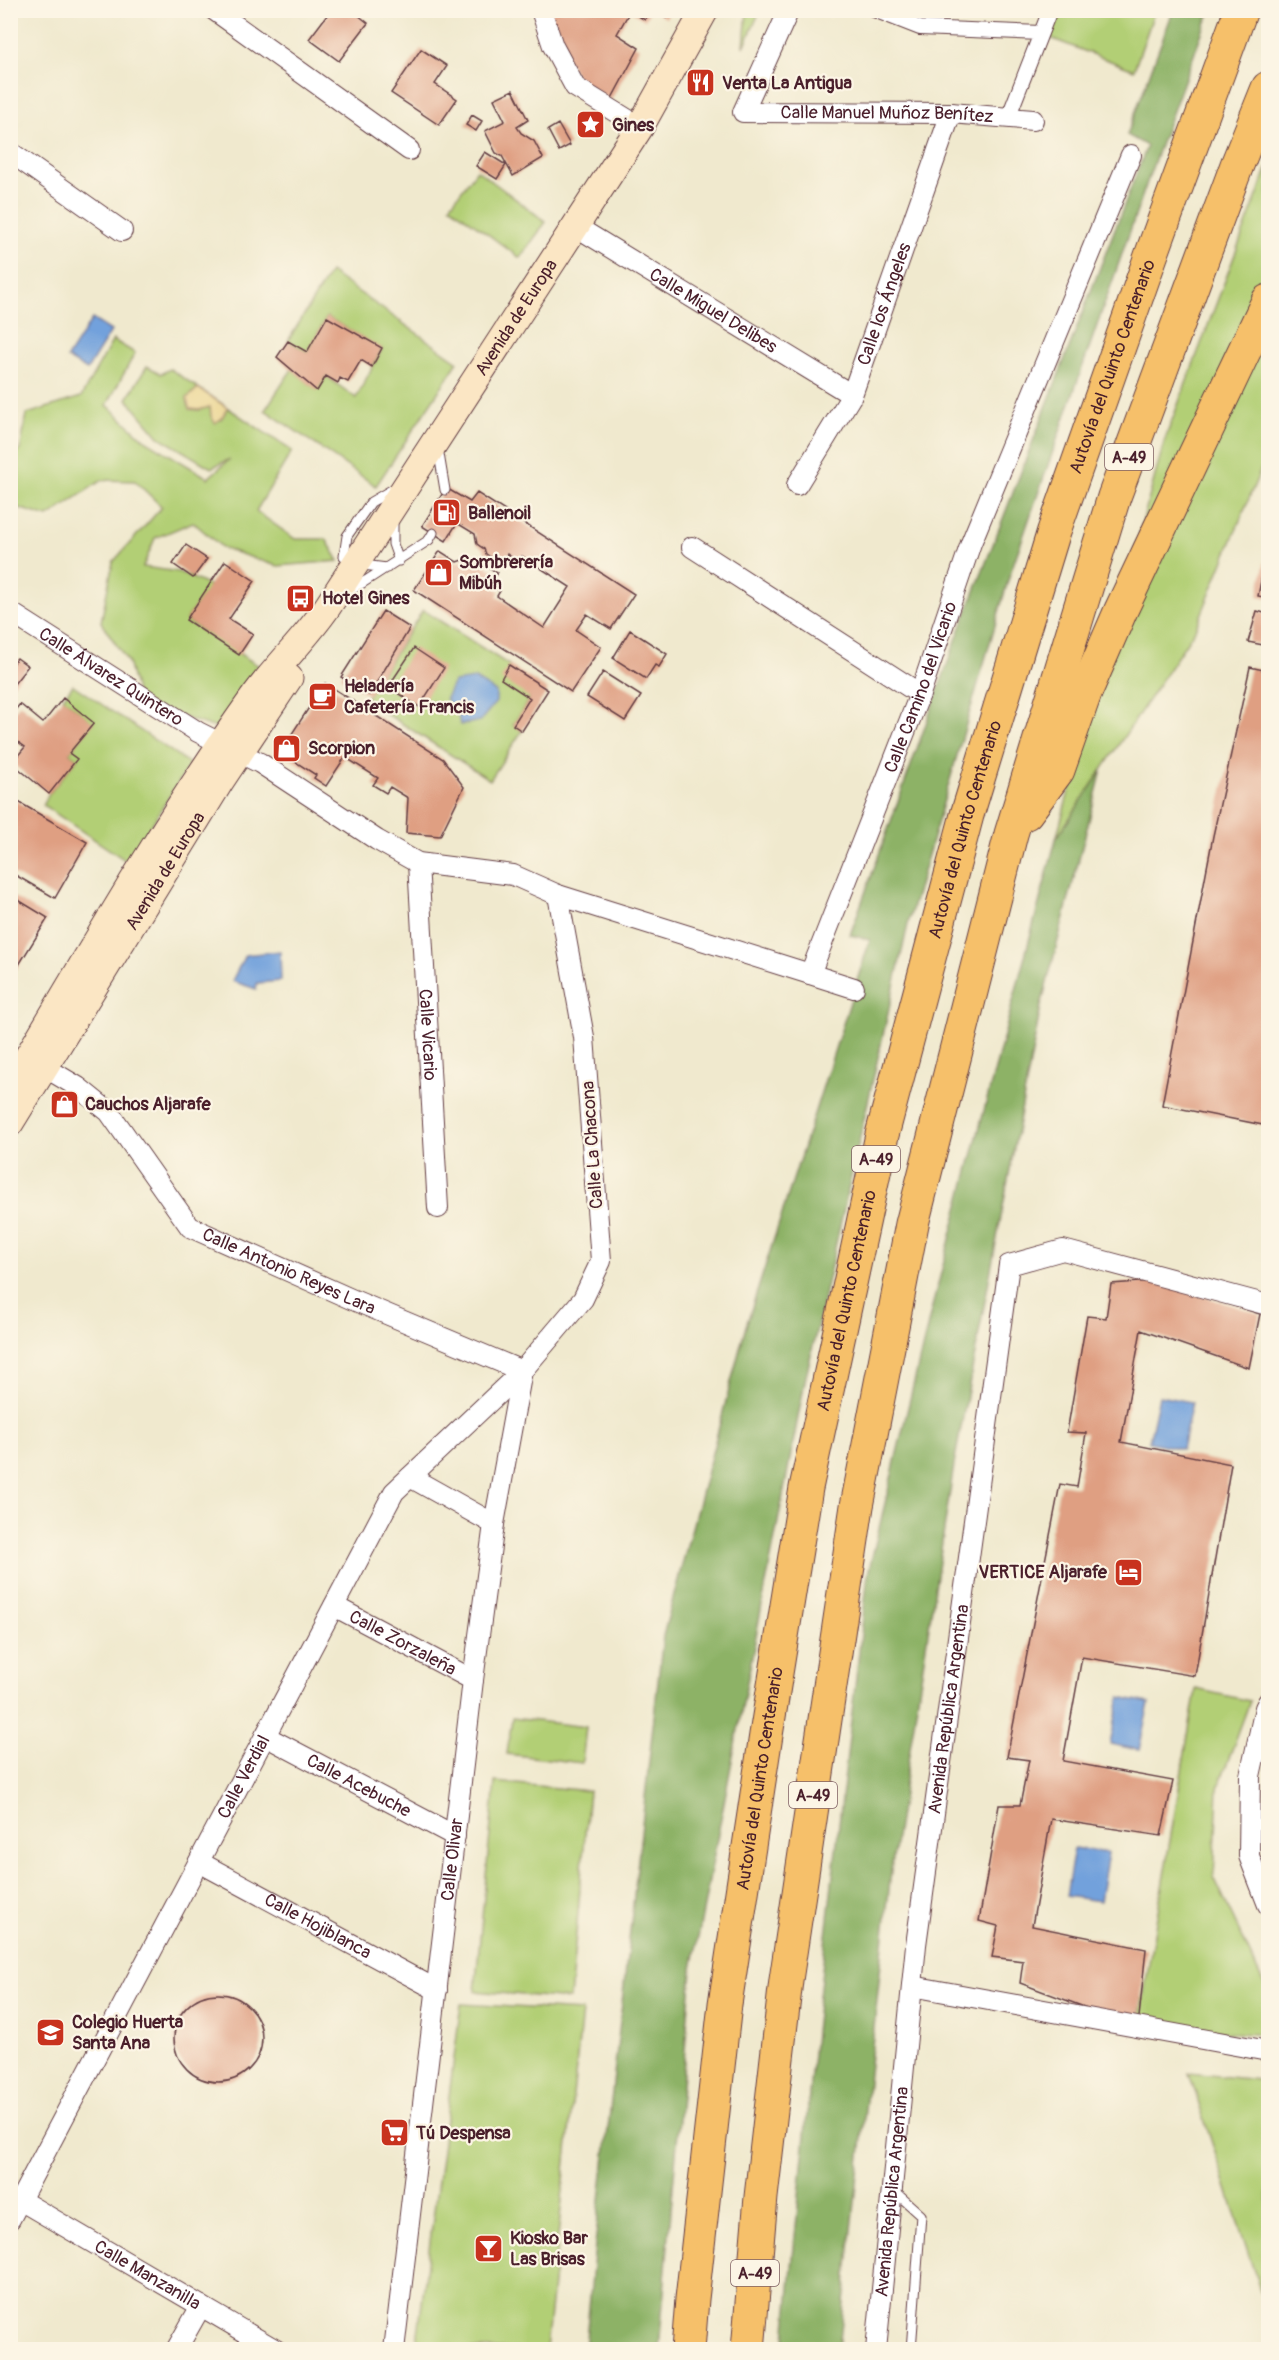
<svg xmlns="http://www.w3.org/2000/svg" width="1279" height="2360" font-family="Pangolin,sans-serif">
<style>
.green{fill:#b2cf75;stroke:#7e7750;stroke-width:1.5}
.forest{fill:#8db266;stroke:#6c6848;stroke-width:1.5}
.sand{fill:#eeda9e;stroke:#9c7c64;stroke-width:1.5}
.water{fill:#72a1dc;stroke:#5e6084;stroke-width:1.5}
.building{fill:#df9f82}
.lines{fill:none;stroke-linecap:round;stroke-linejoin:round}
.service-casing{stroke:#633d43;stroke-width:11}
.pedestrian-casing{stroke:#633d43;stroke-width:16}
.minor-casing{stroke:#633d43;stroke-width:22}
.secondary-casing{stroke:#633d43;stroke-width:29}
.motorway-casing{stroke:#633d43;stroke-width:35}
.service{stroke:#fff;stroke-width:9}
.pedestrian{stroke:#fff;stroke-width:14}
.minor{stroke:#fff;stroke-width:20}
.secondary{stroke:#fbe6c4;stroke-width:27}
.motorway{stroke:#f6c06b;stroke-width:33}
.labels{text-anchor:middle;stroke-width:4.5;stroke-linejoin:round;paint-order:stroke}
.shield{fill:#fcf5e5;stroke:#7f5f63;stroke-width:1.5}
.shield-label{font-size:16px;font-weight:bold;fill:#4a1f2b}
.poi-label{font-size:18px;font-weight:bold;fill:#4a1f2b;stroke:#fcf5e5;text-anchor:start}
.street-label{font-size:18px;fill:#4a1f2b;stroke:#fcf5e5}
</style>
<rect width="100%" height="100%" fill="#fcf5e5"/>
<filter id="ink" filterUnits="userSpaceOnUse"><feTurbulence type="fractalNoise" baseFrequency=".0167" numOctaves="2"/><feDisplacementMap in="SourceGraphic" scale="12" xChannelSelector="R" yChannelSelector="G"/><feConvolveMatrix kernelMatrix="1 2 1 2 8 2 1 2 1" color-interpolation-filters="sRGB"/></filter>
<filter id="wash" filterUnits="userSpaceOnUse"><feTurbulence type="fractalNoise" baseFrequency=".008" numOctaves="4" result="noise"/><feDisplacementMap in="SourceGraphic" scale="24" xChannelSelector="R" yChannelSelector="G"/><feGaussianBlur stdDeviation="1.35" result="paint"/><feColorMatrix in="noise" values="0 0 0 0 0 0 0 0 0 0 0 0 0 0 0 0 0 1.4 0 .05"/><feComposite in="paint" operator="in"/></filter>
<g filter="url(#wash)">
<rect width="100%" height="100%" fill="#f0e9ce"/>
<path class="green" d="M1149 10 1154 13 1134 70 1045 36 1054 11Z
M747 11H760L744 47Z
M1268 167V452L1195 630 1056 839 1165 439Z
M477 170 546 222 520 258 450 206Z
M330 272 458 362 376 486 265 410 292 369 317 390 326 376 356 398 382 349 327 317 307 352 288 341Z
M113 340 135 353 107 405 145 440 208 478 230 459 211 468 159 437 127 399 147 366 161 374 170 369 292 451 256 511 295 539H326L339 561 277 566 223 548 193 522 155 538 143 567 179 572 210 586 186 620 259 666 241 706 216 728 139 703 128 662 101 622 113 562 162 507 135 481 102 480 48 517 15 507 11 513V456L20 450 27 414 81 397Z
M423 610 509 665 530 698 513 725 522 731 490 780 365 700Z
M73 685 190 764 128 862 43 805 49 794 77 759 69 753 93 723 63 698Z
M1196 1689 1250 1701 1218 1788 1214 1877 1268 1993V2035L1138 2027Z
M512 1718 586 1727 582 1763 507 1754Z
M495 1782 589 1791 570 1999 475 1991Z
M461 2004 582 2011 546 2349H416Z
M1189 2073 1268 2081V2314Z"/>
<path class="forest" d="M1173 11H1210L1158 151 1010 574 909 920 805 1381 692 1969 659 2349 585 2350 594 2254 663 1636 746 1326 870 940 850 935 956 640 1147 146 1127 135Z
M1102 770 1041 1006 955 1459 891 1871 839 2349H784L817 2013 868 1574 933 1303 1056 839Z"/>
<path class="sand" d="M198 388 228 408 221 419 215 423 211 416 210 407 199 410 189 409 187 398Z"/>
<path class="water" d="M92 319 111 331 87 370 67 358Z
M475 679 496 692V702L480 721 460 725 457 709 450 705 446 698 454 682Z
M280 951 281 981 257 983 256 989 232 981 245 955Z
M1159 1396 1192 1402 1182 1449 1149 1442Z
M1120 1697 1149 1703 1139 1750 1110 1744Z
M1074 1848 1108 1853 1100 1901 1066 1896Z"/>
<g id="blocks">
<path class="building" d="M331 10H352L368 23 339 61 309 39Z
M549 10H650L645 20 630 11 617 34 639 48 611 100 580 82 557 41Z
M652 10H670L666 18Z
M421 49 447 66 435 84 457 99 439 125 391 93Z
M513 90 528 120 517 127 521 133 534 141 543 158 513 176 502 156 496 153 485 131 505 121 494 99Z
M472 115 482 121 476 131 466 125Z
M558 124 570 145 559 151 548 130Z
M485 152 506 165 497 179 476 166Z
M327 317 382 348 372 367 361 360 348 382 340 378 338 383 326 376 317 391 277 357 288 341 307 352Z
M446 488 470 502 477 493 634 594 611 629 587 614 576 630 601 647 571 692 414 590 440 551 457 562 465 559 473 563 481 562 497 573 489 584 500 591 497 596 544 628 570 587 522 556 518 562 507 554 501 564 486 554 484 549 477 544 475 534 457 523 446 541 422 526Z
M186 545 207 559 193 578 173 564Z
M225 561 255 581 229 619 253 634 239 655 186 620Z
M1265 561 1268 562V598L1258 596Z
M383 611 410 628 369 695 341 677Z
M1257 611 1268 614V646L1248 642Z
M630 630 667 654 659 667 655 665 646 679 613 658Z
M414 648 444 668 419 707 388 687Z
M17 658 28 666 10 689V666Z
M509 665 548 690 522 731 513 725 530 698 501 679Z
M1250 667 1268 671V1126L1162 1105 1213 836Z
M603 672 641 696 625 721 587 697Z
M325 683 443 759 464 787 440 836 406 833 408 798 390 787 386 793 373 785 378 778 345 757 326 786 314 778 316 775 280 752Z
M63 698 94 723 69 753 77 759 49 794 12 763 25 747 10 736V716L20 704 43 723Z
M10 797 87 842 55 898 10 872Z
M10 895 48 918 12 976 10 975Z
M1154 1281 1260 1314 1249 1368 1141 1330 1121 1442 1231 1464 1195 1676 1082 1657 1063 1761 1173 1781 1161 1836 1051 1819 1032 1926 1146 1949 1138 2027 1020 1983 1023 1961 992 1957 998 1926 979 1921 999 1805H1020L1029 1760 1007 1757 1060 1484 1077 1487 1086 1433 1067 1432 1087 1316 1106 1318 1111 1284Z
M174 2038a44 44 0 1 1 88 0a44 44 0 1 1-88 0Z"/>
</g>
</g>
<g filter="url(#ink)">
<use href="#blocks" fill-opacity="0" stroke="#633d43" stroke-width="1.5"/>
<g class="lines">
<defs>
<path id="service" d="M438 448 445 490
M393 522V544L399 561
M387 568 355 564 344 556 347 536 371 502 395 488
M347 593 429 540 433 533
M894 2191 921 2215 911 2350"/>
<path id="pedestrian" d="M874 10 920 28 1041 33
M1008 118 1050 10"/>
<g id="minor">
<path d="M214 10 409 150"/>
<path d="M541 10 553 46 575 87 640 127"/>
<path id="s1" d="M789 10 743 112 951 113 1033 120"/>
<path d="M10 152 122 231"/>
<path id="s2" d="M575 226 852 395"/>
<path id="s3" d="M797 485 852 395 951 113"/>
<path d="M692 547 920 694"/>
<path id="s4" d="M10 612 198 732 260 763 377 840 418 863 513 875 558 895 810 974 920 694 971 543 1131 155"/>
<path id="s5" d="M418 863 438 1208"/>
<path d="M810 974 854 988"/>
<path id="s6" d="M46 1068 78 1087 109 1112 190 1227 351 1299 522 1371"/>
<path d="M410 1477 494 1524"/>
<path id="s7" d="M334 1606 473 1680"/>
<path d="M1268 1702 1265 1708 1250 1776 1249 1856 1268 1905"/>
<path id="s8" d="M265 1736 455 1836"/>
<path id="s9" d="M199 1862 437 1990"/>
<path d="M912 1986 1268 2051"/>
<path id="s10" d="M20 2200 276 2350"/>
<path id="s11" d="M10 2219 394 1492 522 1371 583 1299 601 1261 584 1037 558 895"/>
<path d="M176 2350 201 2306"/>
<path id="s12" d="M394 2350 473 1680 494 1524 522 1371"/>
<path id="s13" d="M876 2350 916 1945 1009 1265 1063 1250 1268 1305"/>
</g>
<g id="secondary">
<path id="s14" d="M10 1087C87 958 164 823 251 701 274 668 305 640 328 606L640 127 705 10"/>
<path id="s15" d="M10 1123 221 780 289 678"/>
</g>
<g id="motorway">
<path d="M1026 813 1058 770 1085 693 1121 610 1268 301"/>
<path id="s16" d="M688 2350 692 2299 725 2004 766 1735 806 1488 882 1135 967 815 1054 531 1151 256 1241 10"/>
<path d="M748 2350 761 2197 786 1980 857 1506 912 1224 1011 834 1114 497 1237 165 1268 88"/>
</g>
</defs>
<use href="#service" class="service-casing"/>
<use href="#pedestrian" class="pedestrian-casing"/>
<use href="#minor" class="minor-casing"/>
<use href="#secondary" class="secondary-casing"/>
<use href="#motorway" class="motorway-casing"/>
<use href="#service" class="service"/>
<use href="#pedestrian" class="pedestrian"/>
<use href="#minor" class="minor"/>
<use href="#secondary" class="secondary"/>
<use href="#motorway" class="motorway"/>
</g>
</g>
<defs>
<symbol id="restaurant-square" viewBox="-11 -11 22 22"><rect x="-9" y="-9" width="18" height="18" rx="4" fill="#c8321e" stroke="#fcf5e5"/><path d="M-5-6h1v4h1v-4h1v4h1v-4h1v5L-1.5 .5V6h-2V.5L-5-1ZM5-6V6H3V1.5H1.5Q1.5-4 5-6Z" fill="#fff"/></symbol>
<symbol id="sight-square" viewBox="-11 -11 22 22"><rect x="-9" y="-9" width="18" height="18" rx="4" fill="#c8321e" stroke="#fcf5e5"/><path d="M0-6L1.8-2.2L6-1.7L2.9 1.2L3.7 5.4L0 3.3L-3.7 5.4L-2.9 1.2L-6-1.7L-1.8-2.2Z" fill="#fff"/></symbol>
<symbol id="fuel-square" viewBox="-11 -11 22 22"><rect x="-9" y="-9" width="18" height="18" rx="4" fill="#c8321e" stroke="#fcf5e5"/><path d="M-5.5-6h7V0h2V4h1.3V-2.5L3-4.5l.8-.8L6-3V5H2.5V1h-1V6h-7ZM-4.2-4.7v3.2H.2V-4.7Z" fill="#fff"/></symbol>
<symbol id="shop-square" viewBox="-11 -11 22 22"><rect x="-9" y="-9" width="18" height="18" rx="4" fill="#c8321e" stroke="#fcf5e5"/><path d="M-5-2.5h2.3a2.7 3.5 0 0 1 5.4 0H5L5.5 6h-11ZM-1.5-2.5h3a1.5 2.3 0 0 0-3 0Z" fill="#fff"/></symbol>
<symbol id="bus-square" viewBox="-11 -11 22 22"><rect x="-9" y="-9" width="18" height="18" rx="4" fill="#c8321e" stroke="#fcf5e5"/><path d="M-5-6H5V4H4V6H2V4H-2V6H-4V4H-5ZM-3.5-4V0h7V-4ZM-3.5 1.2v1.5H-2V1.2ZM2 1.2v1.5H3.5V1.2Z" fill="#fff"/></symbol>
<symbol id="cafe-square" viewBox="-11 -11 22 22"><rect x="-9" y="-9" width="18" height="18" rx="4" fill="#c8321e" stroke="#fcf5e5"/><path d="M-5.5-4.5H6V0H3Q3 3.5 0 3.5H-2.5Q-5.5 3.5-5.5 0ZM3-3.2v2h1.7v-2ZM-6 4.5H4V6H-6Z" fill="#fff"/></symbol>
<symbol id="hotel-square" viewBox="-11 -11 22 22"><rect x="-9" y="-9" width="18" height="18" rx="4" fill="#c8321e" stroke="#fcf5e5"/><path d="M-6-4.5h1.5V1H6V5H4.5V3h-9V5H-6ZM-4 0a1.8 1.8 0 1 1 3.6 0ZM.5 0V-2.5h3Q6-2.5 6 0Z" fill="#fff"/></symbol>
<symbol id="school-square" viewBox="-11 -11 22 22"><rect x="-9" y="-9" width="18" height="18" rx="4" fill="#c8321e" stroke="#fcf5e5"/><path d="M0-5L7-2L0 1L-7-2ZM-4 1L0 2.5L4 1V4Q0 6-4 4Z" fill="#fff"/></symbol>
<symbol id="supermarket-square" viewBox="-11 -11 22 22"><rect x="-9" y="-9" width="18" height="18" rx="4" fill="#c8321e" stroke="#fcf5e5"/><path d="M-6-5.5h2.5l.6 2H6L4.5 2H-2.5L-4.4-4H-6ZM-1.5 3.2a1.3 1.3 0 1 0 .1 0ZM3 3.2a1.3 1.3 0 1 0 .1 0Z" fill="#fff"/></symbol>
<symbol id="bar-square" viewBox="-11 -11 22 22"><rect x="-9" y="-9" width="18" height="18" rx="4" fill="#c8321e" stroke="#fcf5e5"/><path d="M-6-5H6L.8 .8V4.5H3.5V6h-7V4.5H-.8V.8Z" fill="#fff"/></symbol>
</defs>
<g fill-rule="evenodd">
<use href="#restaurant-square" x="684" y="66" width="33" height="33"/>
<use href="#sight-square" x="574" y="108" width="33" height="33"/>
<use href="#fuel-square" x="430" y="496" width="33" height="33"/>
<use href="#shop-square" x="422" y="556" width="33" height="33"/>
<use href="#bus-square" x="284" y="582" width="33" height="33"/>
<use href="#cafe-square" x="306" y="680" width="33" height="33"/>
<use href="#shop-square" x="270" y="732" width="33" height="33"/>
<use href="#shop-square" x="48" y="1088" width="33" height="33"/>
<use href="#hotel-square" x="1112" y="1556" width="33" height="33"/>
<use href="#school-square" x="34" y="2016" width="33" height="33"/>
<use href="#supermarket-square" x="378" y="2116" width="33" height="33"/>
<use href="#bar-square" x="472" y="2232" width="33" height="33"/>
</g>
<g class="labels">
<g class="shield">
<rect x="1105" y="444" width="48" height="26" rx="4.5"/>
<rect x="852" y="1146" width="48" height="26" rx="4.5"/>
<rect x="789" y="1782" width="48" height="26" rx="4.5"/>
<rect x="731" y="2260" width="48" height="26" rx="4.5"/>
</g>
<g class="shield-label">
<text x="1129" y="463">A-49</text>
<text x="876" y="1165">A-49</text>
<text x="813" y="1801">A-49</text>
<text x="755" y="2279">A-49</text>
</g>
<g class="poi-label">
<text x="722" y="89">Venta La Antigua</text>
<text x="612" y="131">Gines</text>
<text x="468" y="519">Ballenoil</text>
<text x="459" y="568">Sombrerería<tspan x="459" dy="21">Mibúh</tspan></text>
<text x="322" y="604">Hotel Gines</text>
<text x="344" y="692">Heladería<tspan x="344" dy="21">Cafetería Francis</tspan></text>
<text x="308" y="754">Scorpion</text>
<text x="85" y="1110">Cauchos Aljarafe</text>
<text x="1107" y="1578" text-anchor="end">VERTICE Aljarafe</text>
<text x="72" y="2028">Colegio Huerta<tspan x="72" dy="21">Santa Ana</tspan></text>
<text x="416" y="2139">Tú Despensa</text>
<text x="510" y="2244">Kiosko Bar<tspan x="510" dy="21">Las Brisas</tspan></text>
</g>
<g class="street-label">
<text dy="6" stroke="none"><textPath href="#s1" startOffset="256">Calle Manuel Muñoz Benítez</textPath></text>
<text dy="6" stroke="none"><textPath href="#s3" startOffset="202">Calle los Ángeles</textPath></text>
<text dy="6" stroke="none"><textPath href="#s2" startOffset="162">Calle Miguel Delibes</textPath></text>
<text dy="6" stroke="none"><textPath href="#s14" startOffset="922">Avenida de Europa</textPath></text>
<text dy="6" stroke="none"><textPath href="#s16" startOffset="2034">Autovía del Quinto Centenario</textPath></text>
<text dy="6" stroke="none"><textPath href="#s4" startOffset="120">Calle Álvarez Quintero</textPath></text>
<text dy="6" stroke="none"><textPath href="#s4" startOffset="1196">Calle Camino del Vicario</textPath></text>
<text dy="6" stroke="none"><textPath href="#s16" startOffset="1548">Autovía del Quinto Centenario</textPath></text>
<text dy="6" stroke="none"><textPath href="#s15" startOffset="296">Avenida de Europa</textPath></text>
<text dy="6" stroke="none"><textPath href="#s5" startOffset="172">Calle Vicario</textPath></text>
<text transform="translate(592 1145) rotate(-94)" y="6">Calle La Chacona</text>
<text dy="6" stroke="none"><textPath href="#s6" startOffset="326">Calle Antonio Reyes Lara</textPath></text>
<text dy="6" stroke="none"><textPath href="#s16" startOffset="1062">Autovía del Quinto Centenario</textPath></text>
<text dy="6" stroke="none"><textPath href="#s7" startOffset="78">Calle Zorzaleña</textPath></text>
<text dy="6" stroke="none"><textPath href="#s13" startOffset="645">Avenida República Argentina</textPath></text>
<text dy="6" stroke="none"><textPath href="#s11" startOffset="500">Calle Verdial</textPath></text>
<text dy="6" stroke="none"><textPath href="#s16" startOffset="576">Autovía del Quinto Centenario</textPath></text>
<text dy="6" stroke="none"><textPath href="#s8" startOffset="106">Calle Acebuche</textPath></text>
<text dy="6" stroke="none"><textPath href="#s12" startOffset="494">Calle Olivar</textPath></text>
<text dy="6" stroke="none"><textPath href="#s9" startOffset="135">Calle Hojiblanca</textPath></text>
<text dy="6" stroke="none"><textPath href="#s13" startOffset="159">Avenida República Argentina</textPath></text>
<text dy="6" stroke="none"><textPath href="#s10" startOffset="148">Calle Manzanilla</textPath></text>
</g>
</g>
<rect width="1279" height="2360" fill="none" stroke="#fcf5e5" stroke-width="36"/>
</svg>
